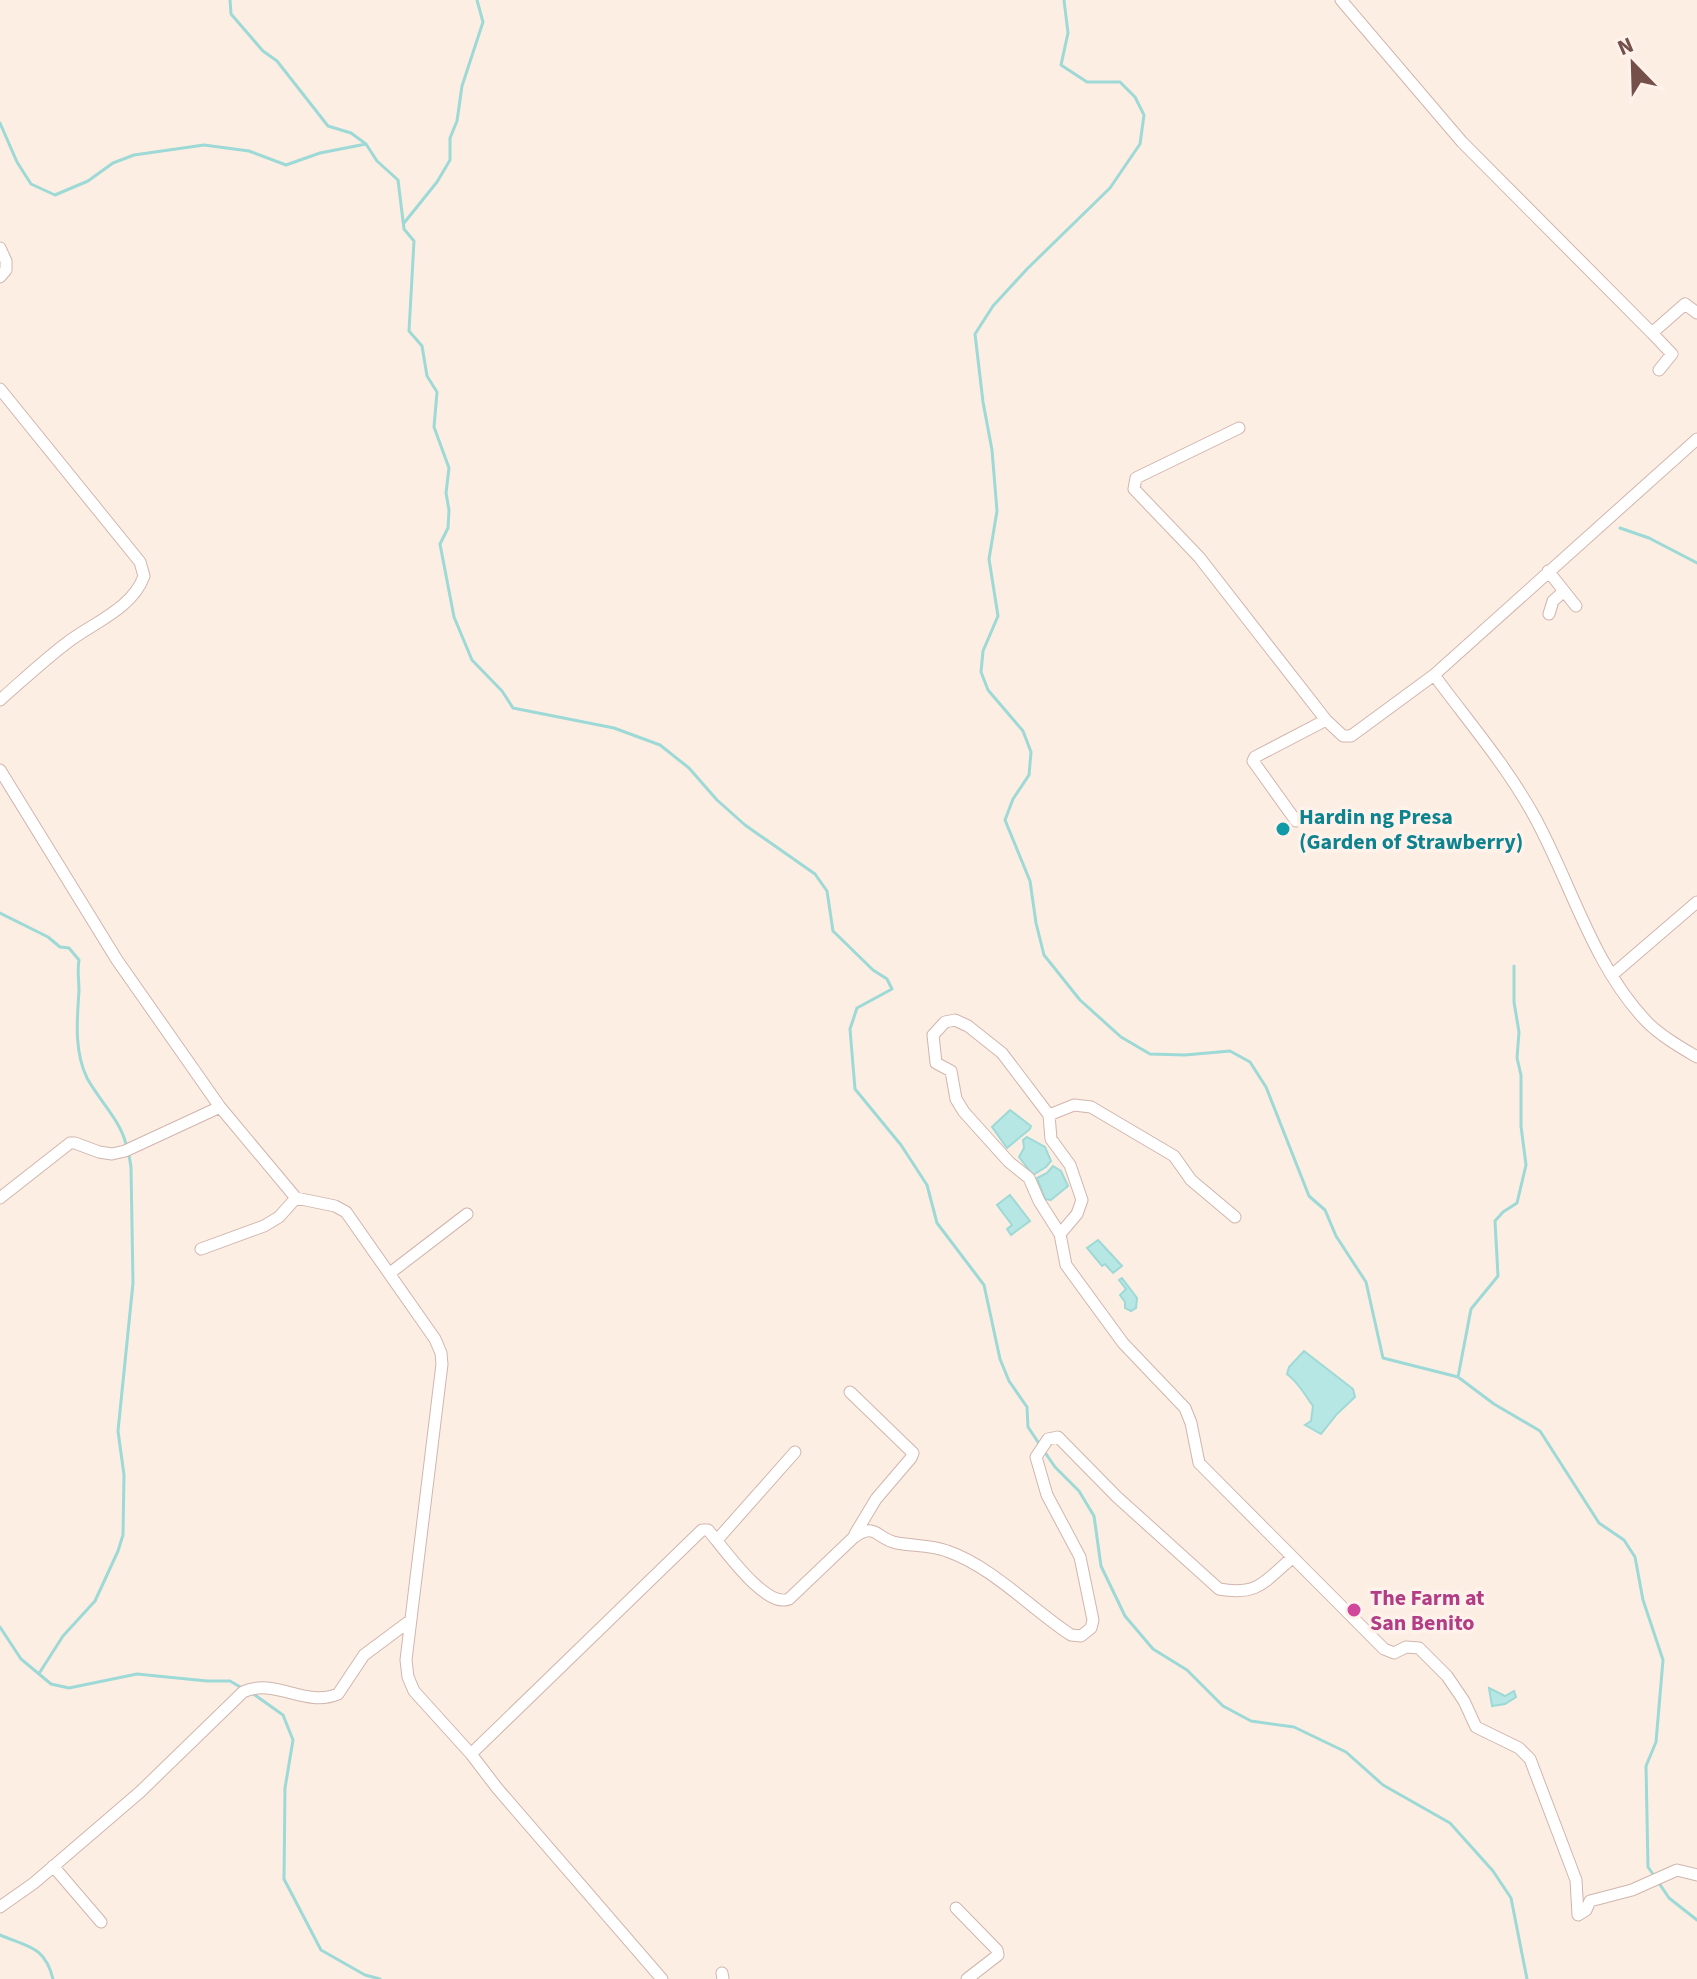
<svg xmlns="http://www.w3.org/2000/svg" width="1697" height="1979" font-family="'Source Sans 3',sans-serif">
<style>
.water{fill:#b7e7e4;stroke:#9dd9d6;stroke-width:2}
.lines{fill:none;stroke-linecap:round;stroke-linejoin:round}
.stream{stroke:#9dd9d6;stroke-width:3}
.minor-casing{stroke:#d0b5ad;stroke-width:13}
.minor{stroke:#fff;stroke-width:11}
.culture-dot{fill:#0f9aa8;stroke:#fff2ea;stroke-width:3}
.hotel-dot{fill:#d1479c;stroke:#fff2ea;stroke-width:3}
.labels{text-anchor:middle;stroke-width:7;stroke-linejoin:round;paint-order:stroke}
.culture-label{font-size:22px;font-weight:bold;fill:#0d838f;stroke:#fff2ea;text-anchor:start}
.hotel-label{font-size:22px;font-weight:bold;fill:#b23c85;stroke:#fff2ea;text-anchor:start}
</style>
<rect width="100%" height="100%" fill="#fdeee3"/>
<path class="water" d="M1010 1110 1031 1126 1030 1129 1007 1148 992 1127Z
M1027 1137 1045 1147 1051 1161 1046 1167 1033 1175 1019 1157 1024 1148 1023 1140Z
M1053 1166 1061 1171 1068 1186 1051 1200 1045 1199 1037 1178 1047 1173Z
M1010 1195 1030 1221 1011 1235 1007 1229 1012 1225 997 1205Z
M1098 1240 1122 1266 1113 1273 1105 1264 1102 1266 1087 1248Z
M1122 1278 1137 1298 1136 1308 1131 1311 1125 1308V1302L1120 1295 1126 1289 1119 1280Z
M1304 1351 1353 1389 1355 1397 1337 1414 1321 1434 1305 1425 1311 1421 1313 1406C1304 1394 1300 1384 1287 1374L1289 1367Z
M1489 1688 1505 1696 1514 1691 1516 1697 1505 1704 1492 1706Z"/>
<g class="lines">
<path class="stream" d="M230 0 231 14 263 51 277 61 328 126 351 133 366 144 377 161 398 180 404 229 414 241 409 331 422 346 427 376 437 392 434 427 449 468 446 493 449 510 448 528 440 544 454 617 472 660 502 691 513 708 614 728 660 745 689 768 717 800 745 825 815 874 827 891 833 931 873 970 887 979 892 989 857 1008 850 1029 855 1089 901 1145 927 1185 937 1223 984 1285 1000 1359 1009 1381 1027 1407 1028 1427 1040 1445
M1064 0 1068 33 1061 65 1087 82H1120L1135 97 1144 115 1140 144 1110 188 1027 269 993 306 975 334 983 402 992 450 997 511 989 559 998 616 983 651 981 672 988 690 1023 731 1031 752 1029 775 1013 799 1005 820 1030 881 1036 923 1044 955 1080 1000 1121 1037 1150 1054 1185 1055 1230 1051 1250 1062 1266 1087 1309 1196 1325 1210 1336 1236 1366 1282 1383 1358 1458 1377 1494 1404 1540 1431 1599 1523 1624 1540 1635 1557 1643 1600 1663 1660 1656 1742 1646 1766 1648 1867 1655 1877
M0 123 17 162 31 184 55 195 88 181 113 163 134 155 204 145 249 151 286 165 320 153 366 144
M404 223 437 182 450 160V138L457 121 462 86 483 22 477 0
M1620 528 1649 538 1697 563
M0 913 48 937 60 947 69 948 79 960C77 971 79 980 79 991 77 1020 74 1051 87 1078 99 1100 120 1120 126 1144
M1458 1377 1471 1309 1498 1276 1495 1221 1503 1212 1517 1203 1526 1165 1521 1126V1075L1517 1058 1519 1032 1514 1002V966
M1044 1451 1055 1467 1079 1491 1094 1516 1101 1566 1125 1616 1153 1649 1187 1670 1223 1706 1251 1721 1294 1727 1346 1752 1383 1785 1450 1823 1493 1871 1511 1898 1527 1979
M0 1627 21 1659 51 1684 69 1688 137 1674 207 1681H230L242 1688
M40 1672 63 1636 95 1601 118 1551 123 1535 124 1475 118 1431 133 1283 131 1167 129 1155
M252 1693 283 1715 293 1740 285 1788 284 1879 321 1950 365 1975 380 1979
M1659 1883 1669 1898 1697 1920
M0 1935C28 1947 45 1946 53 1979"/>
<defs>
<path id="minor" d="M1341 0 1462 142 1652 333 1685 304 1697 313
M0 248 6 261V270L0 277
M1652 333 1672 354 1659 370
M0 389 140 562 144 576C133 608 93 623 68 642 44 660 23 680 0 700
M1239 428 1136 478 1134 489 1199 557 1326 720 1343 736H1351L1434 675 1697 439
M1548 571 1564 591 1553 601 1549 614
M1564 591 1576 606
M1434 675C1468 721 1505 764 1533 814 1571 882 1592 965 1647 1022 1661 1036 1680 1047 1697 1057
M0 770 117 960 220 1107 296 1198 335 1206 346 1212 435 1339 441 1353 442 1364 406 1660 408 1677 414 1691 471 1754 497 1788 662 1979
M1296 821 1253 761 1255 757 1326 720
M1612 975 1697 902
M1049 1115 1074 1105 1091 1107 1174 1156 1191 1180 1235 1217
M0 1198 70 1143H75L99 1152 112 1154 125 1151 220 1107
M1060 1234 1039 1201 1029 1178 1009 1162 964 1112 956 1099 951 1071 936 1063 933 1035 945 1022 955 1020 968 1026 1002 1053 1049 1115 1051 1139 1070 1165 1082 1200 1077 1214 1060 1234 1066 1265 1123 1343 1185 1408 1191 1423 1199 1463 1384 1649 1394 1653 1406 1647 1419 1648 1447 1676 1464 1701 1476 1727 1519 1748 1530 1759 1576 1880 1578 1915 1586 1910 1590 1901 1632 1890 1677 1870 1697 1875
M201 1249 264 1226 279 1217 296 1198
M390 1273 467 1214
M850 1392 913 1453 911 1458 876 1499 855 1534
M717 1540 795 1452
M471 1754 702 1530H708C723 1547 765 1609 789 1599L853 1538C876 1521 876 1539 897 1543 913 1546 931 1545 947 1551 993 1567 1030 1608 1071 1635L1081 1636 1091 1628 1093 1620 1080 1557 1047 1495 1036 1457 1048 1439 1058 1437 1117 1497 1219 1589C1258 1596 1264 1582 1292 1558
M53 1866 101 1922
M0 1907 34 1883 140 1792 243 1692C275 1677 305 1708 338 1694L364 1655 411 1620
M956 1908 997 1950 998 1955 967 1979
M722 1973 723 1979"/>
</defs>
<use href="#minor" class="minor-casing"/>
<use href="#minor" class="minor"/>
</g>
<circle class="culture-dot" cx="1283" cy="829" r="8"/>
<circle class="hotel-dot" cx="1354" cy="1610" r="8"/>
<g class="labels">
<g class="culture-label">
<text x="1299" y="824">Hardin ng Presa<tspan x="1299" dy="25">(Garden of Strawberry)</tspan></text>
</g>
<g class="hotel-label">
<text x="1370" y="1605">The Farm at<tspan x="1370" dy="25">San Benito</tspan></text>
</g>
</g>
<g transform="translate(1633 64) rotate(337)" stroke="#fff2ea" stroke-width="6" paint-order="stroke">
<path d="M0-6L14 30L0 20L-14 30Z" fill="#754f49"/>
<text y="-12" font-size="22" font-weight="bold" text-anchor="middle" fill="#754f49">N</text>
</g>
</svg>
